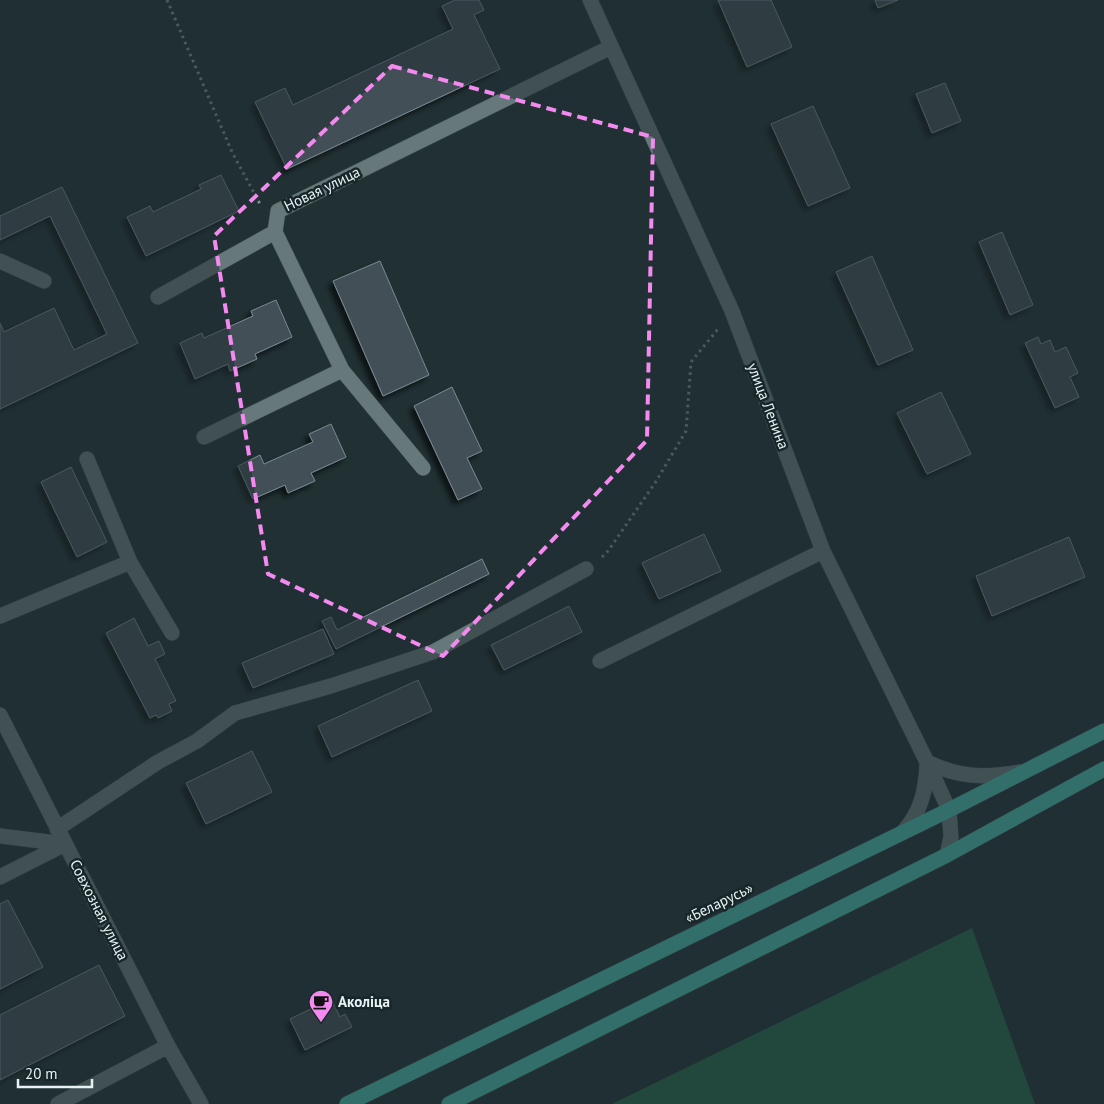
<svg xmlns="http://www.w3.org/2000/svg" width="1104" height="1104" font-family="'PT Sans',sans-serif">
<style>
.green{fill:#256449}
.building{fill:#424f57;stroke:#7b8a92;filter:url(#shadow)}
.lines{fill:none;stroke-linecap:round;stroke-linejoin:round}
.minor-casing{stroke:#3f4c4e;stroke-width:16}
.highway-casing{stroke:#3f4c4e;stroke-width:16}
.path{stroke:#808d90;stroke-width:3;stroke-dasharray:2.5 4;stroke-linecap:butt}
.minor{stroke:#67787b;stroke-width:15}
.highway{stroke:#47bcaf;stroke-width:15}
.marked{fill:none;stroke:#f489f0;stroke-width:4;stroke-dasharray:10 6;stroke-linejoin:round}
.labels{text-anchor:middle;stroke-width:5;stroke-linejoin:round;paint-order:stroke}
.street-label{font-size:15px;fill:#e8f2f4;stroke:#172629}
.poi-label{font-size:15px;font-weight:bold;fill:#e8f2f4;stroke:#172629;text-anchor:start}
</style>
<defs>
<filter id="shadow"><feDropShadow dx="-4.5" dy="4.5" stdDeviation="2.5" flood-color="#0009"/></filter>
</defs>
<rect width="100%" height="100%" fill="#203033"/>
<path class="green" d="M972 928 1035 1104H612Z"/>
<path class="building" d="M455 0H479L484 10 474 15 500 69 287 169 255 102 285 88 293 105 453 29 442 6Z
M718 0H771L792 47 747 67Z
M875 0H898L878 8Z
M945 83 961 121 932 133 916 94Z
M813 106 850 188 808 206 771 124Z
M221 175 239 211 146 256 127 217 150 206 153 212 201 189 199 185Z
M62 187 138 343 0 409V323L4 332 54 308 74 350 107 334 50 216 0 240V216Z
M1002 232 1033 305 1010 315 979 242Z
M872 256 913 350 878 365 836 272Z
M380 261 429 375 383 396 333 281Z
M276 300 292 337 255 354 257 359 230 371 228 364 195 379 180 343 202 333 204 338 253 316 251 311Z
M1038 337 1041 344 1050 340 1055 352 1066 347 1078 373 1070 377 1079 397 1055 408 1025 343Z
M452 387 482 451 467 458 482 489 458 500 414 406Z
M941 392 971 454 927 474 897 413Z
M331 424 346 457 311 473 315 481 288 493 285 485 253 499 238 466 260 455 264 464 313 442 309 434Z
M71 467 107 542 77 557 41 482Z
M704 534 721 571 659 599 642 563Z
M1069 537 1085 577 992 616 976 576Z
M482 559 489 574 336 649 322 621 331 617 337 630Z
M569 606 582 632 504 670 491 645Z
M134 618 148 646 159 641 165 654 155 659 176 701 169 704 172 711 158 718 156 715 150 718 106 633Z
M323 629 334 654 253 688 242 663Z
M418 680 432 711 332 757 318 726Z
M252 751 272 792 206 824 186 783Z
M8 900 43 967 0 989V904Z
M99 965 125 1016 0 1080V1015Z
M331 999 340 1017 345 1014 352 1027 305 1050 290 1019Z"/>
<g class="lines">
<defs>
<path id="minor" d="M590 0 732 311 823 551 927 762 949 810 951 837 947 855
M0 261 44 281
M158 297 275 232
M204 437 342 370
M423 468 342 370 275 232 278 211 611 47
M130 562 172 633
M0 616 130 562 87 459
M600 661 823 551
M0 715 168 1046 201 1104
M927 762C960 778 985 778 1020 772
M57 829 158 762 197 741 235 713 331 686 433 652 586 569
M902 833C921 813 926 790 927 763
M0 836 65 844
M0 877 65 844
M58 1104 168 1046"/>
<path id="highway" d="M347 1104 949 810 1104 731
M449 1104 947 855 1104 769"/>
</defs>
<use href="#minor" class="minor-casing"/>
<use href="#highway" class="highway-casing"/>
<path class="path" d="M167 0 232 152 260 204
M602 557 608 551 655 483 686 431 691 362 718 329"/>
<use href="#minor" class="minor"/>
<use href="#highway" class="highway"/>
</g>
<path d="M0 0H1104V1104H0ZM392 66 653 137 647 440 443 656 268 574 214 236Z" fill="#203033" fill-opacity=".55" fill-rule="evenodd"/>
<path class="marked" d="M392 66 653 137 647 440 443 656 268 574 214 236Z"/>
<defs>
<symbol id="cafe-pin" viewBox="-11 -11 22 30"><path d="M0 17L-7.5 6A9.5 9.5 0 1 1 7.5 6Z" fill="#f489f0" stroke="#172629"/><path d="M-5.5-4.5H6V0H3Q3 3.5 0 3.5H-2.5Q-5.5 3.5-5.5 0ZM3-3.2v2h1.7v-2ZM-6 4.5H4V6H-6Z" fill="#111"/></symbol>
</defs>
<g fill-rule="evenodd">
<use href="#cafe-pin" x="307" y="988" width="28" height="38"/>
</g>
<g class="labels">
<g class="street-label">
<text transform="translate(322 189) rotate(-26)" y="5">Новая улица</text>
<text transform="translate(768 406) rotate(69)" y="5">улица Ленина</text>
<text transform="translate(719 903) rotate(-26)" y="5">«Беларусь»</text>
<text transform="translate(99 910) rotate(63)" y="5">Совхозная улица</text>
</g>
<g class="poi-label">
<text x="338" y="1007">Аколiца</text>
</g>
</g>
<path d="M18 1079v8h74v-8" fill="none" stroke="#e8f2f4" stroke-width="2.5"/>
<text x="25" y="1079" font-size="15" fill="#e8f2f4" stroke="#172629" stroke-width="4" paint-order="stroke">20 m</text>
</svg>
